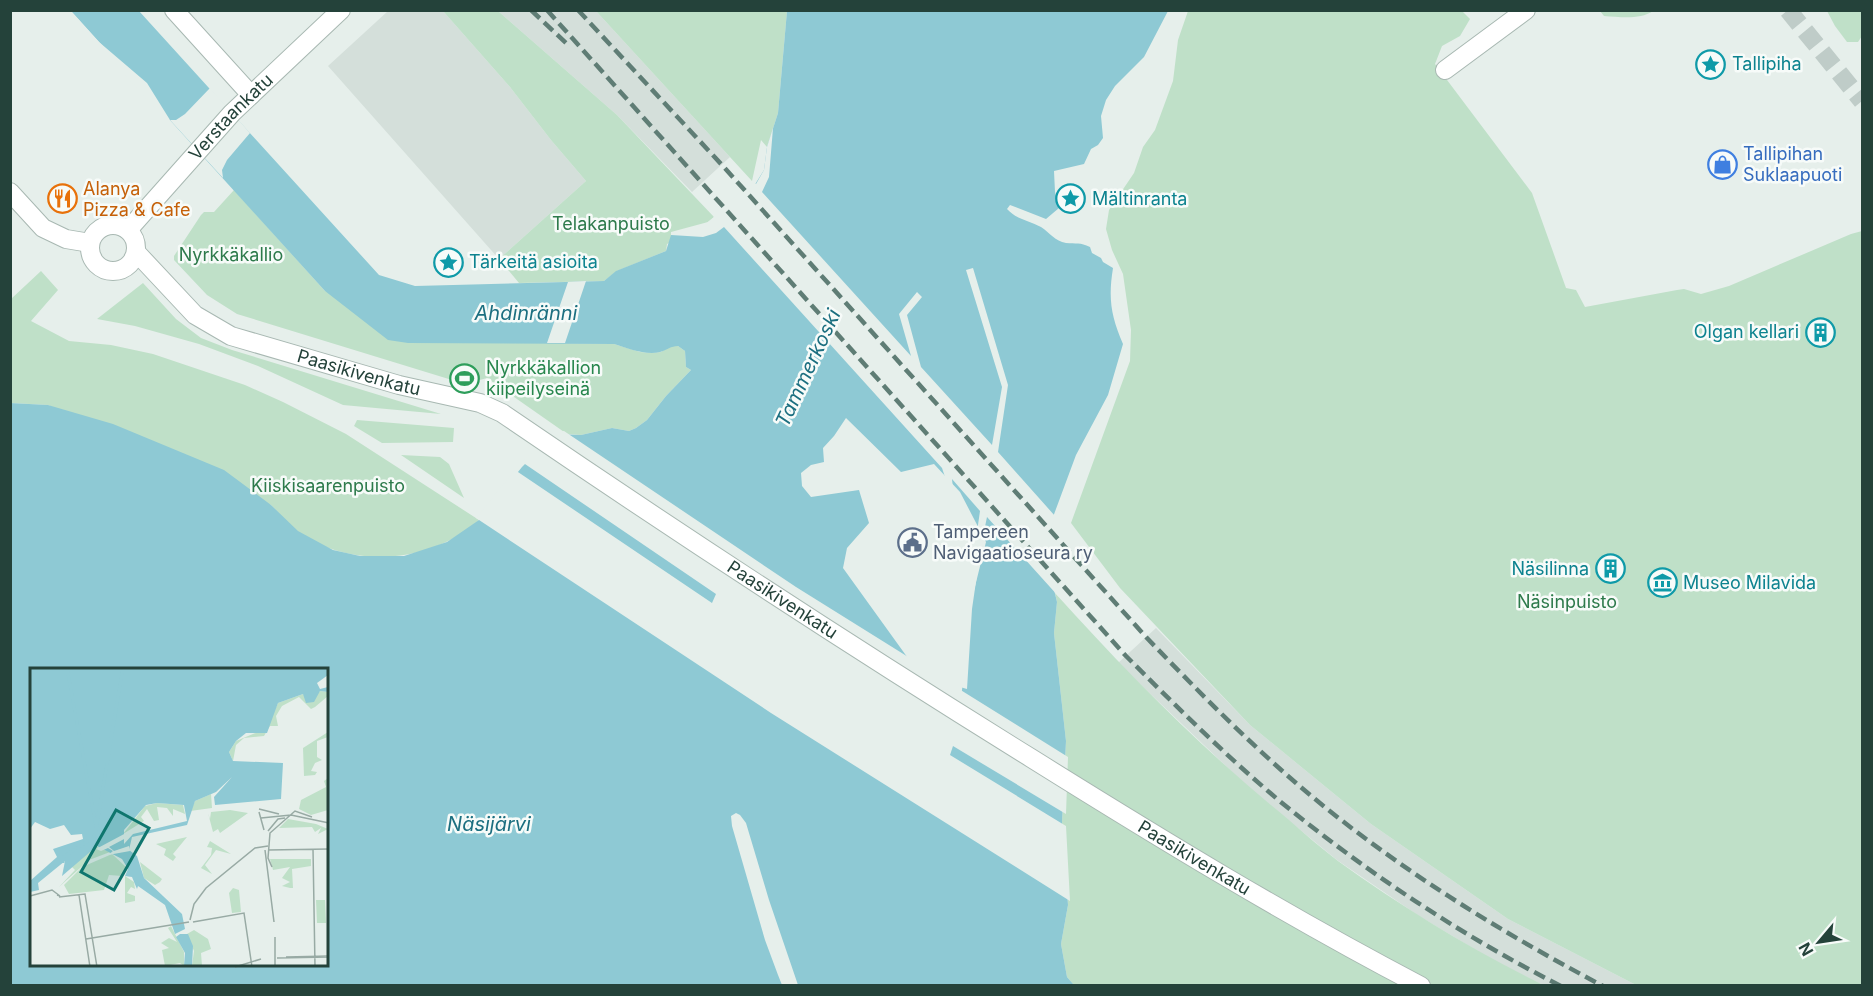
<svg xmlns="http://www.w3.org/2000/svg" width="1873" height="996" font-family="Inter,sans-serif">
<style>
.built{fill:#d4dfda}
.green{fill:#bfe0c8}
.water{fill:#8ec9d4;fill-rule:evenodd}
.pier{fill:#e6efeb}
.lines{fill:none;stroke-linecap:round;stroke-linejoin:round}
.highway-tunnel{stroke:#bfccc8;stroke-width:18;stroke-dasharray:18 9;stroke-linecap:butt}
.street-casing{stroke:#a8b8b2;stroke-width:20}
.street{stroke:#fff;stroke-width:18}
.rail{stroke:#5f7d75;stroke-width:4.5;stroke-dasharray:12 6;stroke-linecap:butt}
.labels{text-anchor:middle;stroke-width:5;stroke-linejoin:round;paint-order:stroke}
.culture-label{font-size:18px;fill:#0d838f;stroke:#f7fbf9;text-anchor:start}
.street-label{font-size:18px;fill:#24423a;stroke:#f7fbf9}
.shop-label{font-size:18px;fill:#366cbe;stroke:#f7fbf9;text-anchor:start}
.food-label{font-size:18px;fill:#c56008;stroke:#f7fbf9;text-anchor:start}
.park-label{font-size:18px;fill:#2d7a4b;stroke:#f7fbf9}
.leisure-label{font-size:18px;fill:#27864d;stroke:#f7fbf9;text-anchor:start}
.service-label{font-size:18px;fill:#4e5e75;stroke:#f7fbf9;text-anchor:start}
.water-label{font-size:20px;font-style:italic;fill:#1c6f80;stroke:#f7fbf9}
.inset-river{fill:none;stroke:#8ec9d4;stroke-width:3}
.inset-road{fill:none;stroke:#98aaa4;stroke-width:1.5}
.view{fill:#0f766e;fill-opacity:0.15;stroke:#0f766e;stroke-width:3}
.inset-edge{fill:none;stroke:#24423a;stroke-width:3}
</style>
<rect width="100%" height="100%" fill="#e6efeb"/>
<path class="built" d="M388 11H443L510 87 551 140 586 181 499 259 328 66Z
M498 11H596L730 157 692 192 617 115Z
M1156 628 1250 725 1371 824 1508 919 1636 985H1543L1496 962 1419 916 1337 860 1250 789 1118 663Z"/>
<path class="green" d="M443 11H498L617 115 714 217 704 225 667 244 666 251 617 271 604 281 519 283 499 259 586 181 551 140 510 87Z
M596 11H787L778 113 767 147 761 140 752 181Z
M1188 11H1462L1470 19 1460 36 1442 46 1435 64 1532 193 1566 288 1576 290 1585 307 1677 290 1684 289 1701 294 1729 286 1851 234 1862 231V985H1636L1508 919 1371 824 1250 725 1120 588 1071 523 1130 361 1131 330 1123 274 1112 250 1106 229 1109 210 1134 173 1143 147 1155 130 1173 81 1178 40Z
M1600 11H1653C1640 20 1620 17 1604 16Z
M1827 11H1862V36L1858 42H1847L1835 26Z
M234 190 325 291 556 343 614 344 640 352 651 353 661 352 671 346H678L685 351 686 367 691 370 666 396 647 420 636 428 629 431 612 428 581 435 567 434 487 378 465 384 237 314 207 295 174 260V256L201 215 204 212H214Z
M41 271 58 290 31 321 69 341 111 345 153 354 245 385 283 402 346 434 479 520C431 564 350 570 297 531 288 524 279 513 271 505L48 405 11 403V299Z
M143 283 176 319 201 338 232 350 441 414 343 405 258 366 199 344 135 326 97 319Z
M357 420 454 428 453 442 382 443 354 426Z
M401 455 440 457 449 464 464 498Z
M1055 593C1128 674 1204 751 1289 820 1305 834 1321 848 1338 861 1403 908 1471 949 1543 985H1074L1067 977 1061 944 1068 905 1062 822 1066 741 1054 633 1057 602Z"/>
<path class="water" d="M71 11H139L379 275 415 286 604 281 616 271 666 251 671 235 705 225 754 186 764 170 767 147 778 113 787 11H1168L1144 57 1115 86 1106 100 1101 116 1103 138 1098 145 1091 149 1084 164 1054 171 1055 192 1059 208 1046 219 1010 205 1007 209C1017 220 1029 220 1041 227 1050 233 1055 241 1066 243 1076 244 1080 242 1090 247L1092 253 1101 258 1103 262 1113 268C1108 299 1111 316 1123 344L1108 395 1076 455 1043 544 1057 602 1054 633 1066 741 1062 822 1068 905 1061 944 1067 977 1074 985H11L10 403 48 405 113 424 224 470 271 505 298 531 333 550 360 556H404L447 542 479 520 522 467 555 434 581 435 612 428 629 431 636 428 647 420 666 396 691 370 686 367 685 351 678 346C671 346 667 350 660 352 646 356 627 348 614 344L408 343 388 340 325 291ZM846 418 901 472 934 464 960 492 986 542 966 623V657L961 698 938 689 910 661 843 568 847 548 869 523 859 490 811 497 802 486 801 473 811 465 824 462 823 448 834 436ZM32 669H327V964H32Z"/>
<path class="pier" d="M68 10 71 11 99 42 147 83 170 120H176L185 114 210 88 250 133 227 160 222 170 223 178 170 120 159 113Z
M773 128 769 177 762 192 911 356 899 314 917 292 922 297 907 315 921 367 992 445 1002 387 966 270 973 268 1008 385 998 452 1055 516 1046 544 1059 597 987 517 982 541 977 532 980 511 952 479 953 489 946 480 942 468 724 227 716 233 703 237 671 235V232L708 222 714 217 713 215 753 182 756 184 764 170 767 147Z
M586 281 565 343H547L568 282Z
M564 431 796 587 913 660 940 687 959 694V689L1068 757 1066 814 953 746 950 755 1066 826 1070 901 771 713 476 518 515 470 712 603 716 594 522 462 553 432Z
M980 554 972 609 967 689 960 687 963 657V622Z
M736 813 740 815 746 823 769 900 798 985H782L778 975 765 940 732 826 731 816Z"/>
<g class="lines">
<path class="highway-tunnel" d="M1788 10 1862 101"/>
<defs>
<g id="street">
<path d="M174 10 251 95"/>
<path d="M1445 70 1526 10"/>
<path d="M10 192 43 228 66 239 90 243"/>
<circle cx="113" cy="248" r="23"/>
<path id="s1" d="M128 230 232 113 341 10"/>
<path id="s2" d="M136 252 195 315 231 336 399 385 480 403 502 413C676 532 852 647 1031 758 1159 838 1287 916 1421 986"/>
</g>
</defs>
<use href="#street" class="street-casing"/>
<use href="#street" class="street"/>
<path class="rail" d="M531 10 568 45
M547 10 1126 656C1176 706 1227 757 1282 803 1368 873 1462 936 1561 986
M578 10 722 165 1146 637C1194 687 1243 737 1296 783 1389 863 1495 929 1603 986"/>
</g>
<defs>
<symbol id="sight-ring" viewBox="-11 -11 22 22"><circle r="9.5" fill="#f7fbf9" stroke="#0f9aa8" stroke-width="1.5"/><path d="M0-6L1.8-2.2L6-1.7L2.9 1.2L3.7 5.4L0 3.3L-3.7 5.4L-2.9 1.2L-6-1.7L-1.8-2.2Z" fill="#0f9aa8"/></symbol>
<symbol id="shop-ring" viewBox="-11 -11 22 22"><circle r="9.5" fill="#f7fbf9" stroke="#3f7fe0" stroke-width="1.5"/><path d="M-5-2.5h2.3a2.7 3.5 0 0 1 5.4 0H5L5.5 6h-11ZM-1.5-2.5h3a1.5 2.3 0 0 0-3 0Z" fill="#3f7fe0"/></symbol>
<symbol id="restaurant-ring" viewBox="-11 -11 22 22"><circle r="9.5" fill="#f7fbf9" stroke="#e8710a" stroke-width="1.5"/><path d="M-5-6h1v4h1v-4h1v4h1v-4h1v5L-1.5 .5V6h-2V.5L-5-1ZM5-6V6H3V1.5H1.5Q1.5-4 5-6Z" fill="#e8710a"/></symbol>
<symbol id="building-ring" viewBox="-11 -11 22 22"><circle r="9.5" fill="#f7fbf9" stroke="#0f9aa8" stroke-width="1.5"/><path d="M-4-6H4V6H1V3H-1V6H-4ZM-2.5-4.3h1.7v1.8h-1.7ZM.8-4.3h1.7v1.8H.8ZM-2.5-1h1.7V.8h-1.7ZM.8-1h1.7V.8H.8Z" fill="#0f9aa8"/></symbol>
<symbol id="stadium-ring" viewBox="-11 -11 22 22"><circle r="9.5" fill="#f7fbf9" stroke="#2e9e5b" stroke-width="1.5"/><path d="M0-5a6.5 5 0 1 0 0 10a6.5 5 0 1 0 0-10ZM-3.5-1.8h7v3.6h-7Z" fill="#2e9e5b"/></symbol>
<symbol id="civic-ring" viewBox="-11 -11 22 22"><circle r="9.5" fill="#f7fbf9" stroke="#5c6f8a" stroke-width="1.5"/><path d="M-.6-6.5H3V-4.5H.6V-3L4-1V1h2V6H-6V1h2V-1L-.6-3ZM-1.2 2.5V6h2.4V2.5Z" fill="#5c6f8a"/></symbol>
<symbol id="museum-ring" viewBox="-11 -11 22 22"><circle r="9.5" fill="#f7fbf9" stroke="#0f9aa8" stroke-width="1.5"/><path d="M0-6L6-3V-2H-6V-3ZM-5-1h2V3h-2ZM-1-1h2V3h-2ZM3-1h2V3H3ZM-6 4H6V6H-6Z" fill="#0f9aa8"/></symbol>
</defs>
<g fill-rule="evenodd">
<use href="#sight-ring" x="1694" y="48" width="33" height="33"/>
<use href="#shop-ring" x="1706" y="148" width="33" height="33"/>
<use href="#restaurant-ring" x="46" y="182" width="33" height="33"/>
<use href="#sight-ring" x="1054" y="182" width="33" height="33"/>
<use href="#sight-ring" x="432" y="246" width="33" height="33"/>
<use href="#building-ring" x="1804" y="316" width="33" height="33"/>
<use href="#stadium-ring" x="448" y="362" width="33" height="33"/>
<use href="#civic-ring" x="896" y="526" width="33" height="33"/>
<use href="#building-ring" x="1594" y="552" width="33" height="33"/>
<use href="#museum-ring" x="1646" y="566" width="33" height="33"/>
</g>
<g class="labels">
<g class="culture-label">
<text x="1732" y="70">Tallipiha</text>
<text x="1092" y="205">Mältinranta</text>
<text x="469" y="268">Tärkeitä asioita</text>
<text x="1799" y="338" text-anchor="end">Olgan kellari</text>
<text x="1589" y="575" text-anchor="end">Näsilinna</text>
<text x="1683" y="589">Museo Milavida</text>
</g>
<g class="street-label">
<text dy="6" stroke="none"><textPath href="#s1" startOffset="153">Verstaankatu</textPath></text>
<text dy="6" stroke="none"><textPath href="#s2" startOffset="261">Paasikivenkatu</textPath></text>
<text dy="6" stroke="none"><textPath href="#s2" startOffset="747">Paasikivenkatu</textPath></text>
<text dy="6" stroke="none"><textPath href="#s2" startOffset="1233">Paasikivenkatu</textPath></text>
</g>
<g class="shop-label">
<text x="1743" y="160">Tallipihan<tspan x="1743" dy="21">Suklaapuoti</tspan></text>
</g>
<g class="food-label">
<text x="83" y="195">Alanya<tspan x="83" dy="21">Pizza &amp; Cafe</tspan></text>
</g>
<g class="park-label">
<text x="611" y="230">Telakanpuisto</text>
<text x="231" y="261">Nyrkkäkallio</text>
<text x="328" y="492">Kiiskisaarenpuisto</text>
<text x="1567" y="608">Näsinpuisto</text>
</g>
<g class="leisure-label">
<text x="486" y="374">Nyrkkäkallion<tspan x="486" dy="21">kiipeilyseinä</tspan></text>
</g>
<g class="service-label">
<text x="933" y="538">Tampereen<tspan x="933" dy="21">Navigaatioseura ry</tspan></text>
</g>
<g class="water-label">
<text x="526" y="320">Ahdinränni</text>
<text transform="translate(808 368) rotate(-65)" y="7">Tammerkoski</text>
<text x="489" y="831">Näsijärvi</text>
</g>
</g>
<g transform="translate(30 668)">
<rect width="298" height="298" fill="#e6efeb"/>
<path d="M290 23 298 24V28L285 39 281 41 269 29 252 38 246 48 248 58H240L234 68 214 70 206 77 203 93 199 84 206 73 228 64 240 53 248 35 273 26 280 34ZM298 64V69L287 73V89L292 92 285 95 281 103 287 104 285 107 274 108 273 80ZM298 110V142L281 147 269 141 271 132 296 119 294 113ZM181 126 182 140 160 143 165 133ZM127 135 153 137 155 146 143 141V148L137 140 127 139 129 152 124 153 117 141 111 149 114 153 93 166 115 138ZM200 142 218 145 190 165 188 161 183 164 178 145 180 151 181 144ZM258 151 286 156 298 161 288 166 291 160 285 164 282 159 249 160ZM157 169 143 186 146 189 143 193 134 187 136 181 126 176ZM180 173 201 186 186 182 175 197 182 206 171 200 181 187 182 180 177 179ZM64 178 80 184 59 192 29 219 45 202 41 198ZM82 186 97 200 92 208 79 207 74 222 39 226 34 217 52 199ZM240 191H281V198L262 201 263 220H260L252 218 260 214 252 210 260 199 243 202ZM110 194 132 211 130 214 125 217 114 210ZM95 208 104 214 105 221 101 219 97 225 105 228V233L95 235ZM203 220 209 222 211 244 202 245 199 225ZM286 232H295L296 255H287ZM141 258 154 284V298L150 295 135 298 132 282 139 280 131 275 139 270 147 274 138 260ZM164 262 178 271 181 281 171 285 172 298H162L164 283 157 266Z" fill="#bfe0c8"/>
<path d="M0 0H298V7L287 15 290 21 298 19V24L290 23 284 34 276 35 273 26 248 35 237 65H216L206 73 199 84 203 93 253 95 251 131 185 137 184 129 202 109 186 124 165 133 157 157 102 169 99 182 107 188 114 210 152 246 155 261 145 266 135 237 108 218 107 221 102 209 95 208 98 201 92 191 67 178 32 208 35 193 8 215 9 222 0 224V213L27 189 23 181 53 171 52 166 41 167 34 157 20 161 5 154 0 161ZM127 135 154 137 157 153 103 166 94 176V162L116 137ZM150 266H158L163 278 162 298H154L155 285 146 269Z" fill="#8ec9d4" fill-rule="evenodd"/>
<path d="M96 165V170L79 179 84 183 99 178 100 183 78 187 83 183 78 180 71 183 66 181Z" fill="#e6efeb"/>
<path class="inset-river" d="M37 0 66 158M33 195V189L64 169 66 162 93 0"/>
<path class="inset-road" d="M229 141 249 146M229 144 234 162M231 150 261 147 299 155M238 163 248 151 255 150M283 181 285 299M235 182 244 254M238 182 299 181M242 199 238 190 240 165 265 143 282 149M49 227 60 299M0 228 22 222 30 228 27 227M29 229 55 226 67 299M160 252 164 236 176 220 225 180 238 178M163 254 214 245 222 299M245 269V299M56 271 159 254M256 289 299 288M247 290 299 289M205 299 231 291"/>
<path class="view" d="M86 142 119 160 84 222 51 204Z"/>
<rect width="298" height="298" class="inset-edge"/>
</g>
<rect width="1873" height="996" fill="none" stroke="#24423a" stroke-width="24"/>
<g transform="translate(1819 942) rotate(241)" stroke="#f7fbf9" stroke-width="4.5" paint-order="stroke">
<path d="M0-4.5L10 22L0 15L-10 22Z" fill="#24423a"/>
<text y="-9" font-size="16" font-weight="bold" text-anchor="middle" fill="#24423a">N</text>
</g>
</svg>
